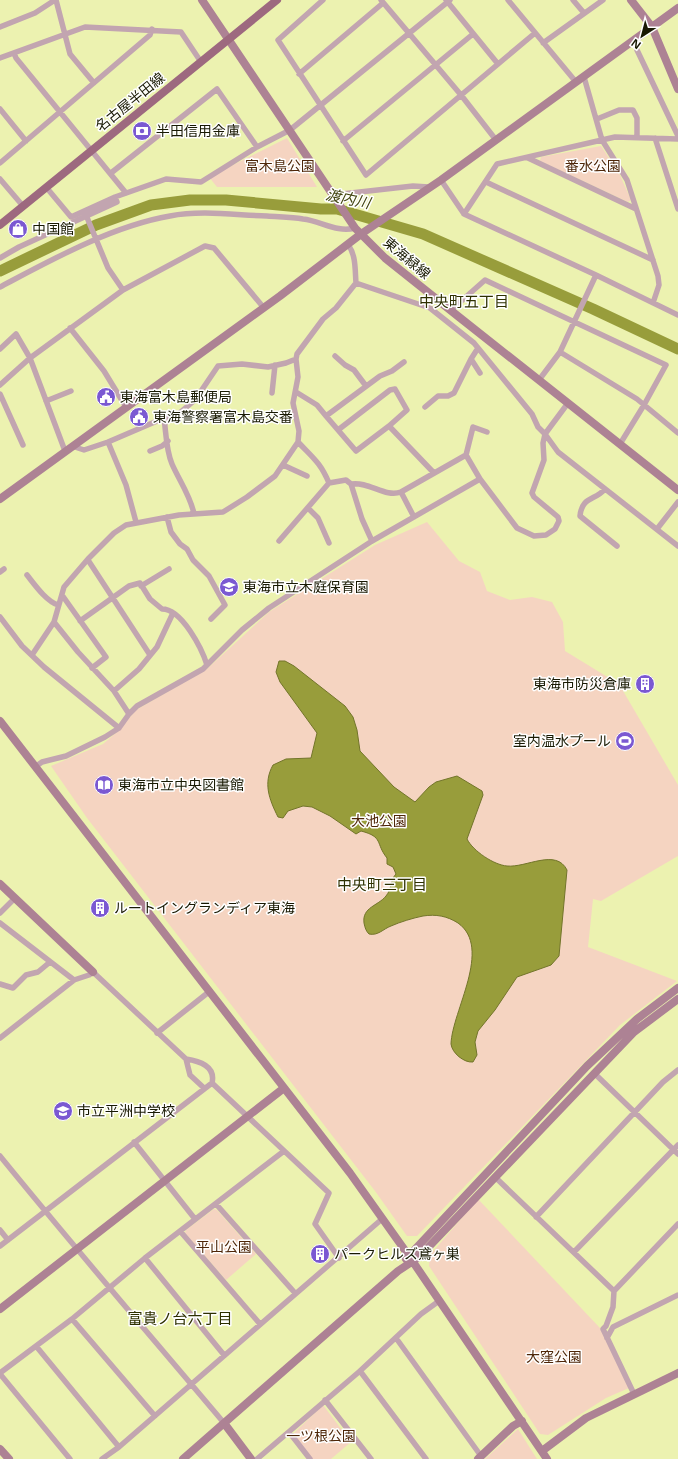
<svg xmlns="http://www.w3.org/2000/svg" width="678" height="1459" font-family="'Open Sans','Noto Sans JP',sans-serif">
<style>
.green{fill:#f5d4c1}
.water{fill:#989d3b;stroke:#72752a}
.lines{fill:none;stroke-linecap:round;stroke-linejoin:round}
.river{stroke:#989d3b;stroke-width:11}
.street{stroke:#c2a5b0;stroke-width:5.5}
.secondary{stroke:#ad8294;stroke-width:8}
.primary{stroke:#9d697f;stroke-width:8}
.labels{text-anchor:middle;stroke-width:3;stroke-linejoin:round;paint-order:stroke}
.street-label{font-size:14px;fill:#181902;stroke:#fff}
.poi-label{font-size:14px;fill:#181902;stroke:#fff;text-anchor:start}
.park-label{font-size:14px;fill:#4e2608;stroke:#fff}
.water-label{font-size:15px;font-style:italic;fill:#424510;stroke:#fff}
.neighbourhood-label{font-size:15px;fill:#2e3000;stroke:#fff}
</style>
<rect width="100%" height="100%" fill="#ecf2b0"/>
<path class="green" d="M287 138 317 187H217L209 177Z
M601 146 619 173 631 200 628 202 540 161 541 157Z
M427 522 459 561 480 572 487 591 510 600 532 597 552 602 563 622 565 651 619 684 678 785V856L601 901 593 899 588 947 677 981 620 1025 417 1236H407L375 1191 87 818 51 766 103 744 117 732 136 710 207 669 269 612 375 545Z
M478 1199 600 1328 629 1388 606 1398 548 1435 540 1434 429 1266 430 1255Z
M214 1209 217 1210 256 1254 226 1280 185 1233 186 1230Z
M323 1405 351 1442 331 1459H312L293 1434Z
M518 1429 537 1459H485Z"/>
<path class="water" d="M279 661H285L294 666 345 706 353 717 357 730 360 751 394 787 415 802 429 787 436 782 457 776 482 791 483 795 467 839C473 851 494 865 507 866 526 868 556 848 567 870L559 956 551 965 517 977 495 1010 478 1031 475 1042 477 1055 473 1062C464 1063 452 1053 451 1044 452 1011 493 948 458 923 447 916 436 914 423 916 413 918 400 922 391 926 383 929 378 936 369 934 366 931 365 928 364 923 362 907 378 906 386 896 392 889 390 880 396 874L393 867 387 864V858C375 843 384 837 361 831L356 834 330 816 312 807 303 806 288 811 283 818 278 817C269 799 263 783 273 765L286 759 311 758 317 733 280 682 276 672Z"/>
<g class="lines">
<path class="river" d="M0 271 96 225 151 205 190 200H226L321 209H337L423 234 593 309 678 349"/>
<path class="street" d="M56 0 70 54 94 83
M323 0 278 40 366 175 535 33
M381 0 461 95 496 140
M446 0 498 64
M508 0 576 82
M573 0 584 13
M0 27 35 13 55 0
M543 43 603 0
M637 50 678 136
M14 53 16 58 126 193
M0 58 85 27 181 32 201 62
M299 74 383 3
M584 77 602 140 627 180 658 276 659 285 653 303
M0 109 26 141
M597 119 619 110H633L637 118V137
M655 138 678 209
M343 141 473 34
M528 158 636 209
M0 163 150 35 152 29
M111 173 217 89 257 147
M0 179 23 206
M441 180 464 214 596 275 678 315
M486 182 653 260
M46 187 71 217 115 197 166 179 201 182 257 147 290 130 450 0
M333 195 413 186 429 187
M464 214 497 164 615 137 678 139
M86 215 108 268 123 290
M0 258 19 247 117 202 115 197
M356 283 430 308 474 343 532 414 538 427 545 434 543 443 544 460 532 493 534 497 558 517 559 521 555 529 546 535 534 536 517 528 480 479 466 455 473 427 487 432
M0 287C51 260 112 226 170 216 201 210 235 215 267 216 279 217 291 217 303 219 321 221 337 233 355 228
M450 311 485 280 666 365 644 405 620 444
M70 328 104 371 126 407
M0 349 16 334 30 358 65 451
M560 352 637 399 678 433
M335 356 345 365 354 370 366 386
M471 359 478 348
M539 380 560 352 596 275
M0 385 30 358 123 290 205 246 214 248 264 308
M296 392 317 405 326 416 380 376 392 371 404 362
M272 393 275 365
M0 394 23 445
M46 401 71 391
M568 403 545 434 558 452 678 546
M425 407 438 396H448L454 393 471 359 480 373
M326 416 338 430
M164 418C166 432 166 450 172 464 179 480 191 497 194 514
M389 426 356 451 338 430 390 390 395 389 407 410 389 426 434 473
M108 442 126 485 136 522
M298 442C313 458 320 462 329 483L346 480 351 484 362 519 372 541 269 608 242 630 203 669 137 706 129 714 114 691 78 652 54 622 64 587 88 559 114 533 126 525 179 515 223 512 247 497 275 476 298 442 299 431 293 403 298 377 296 359 297 354 323 319 336 308 356 283C355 271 356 256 349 246
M72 446 84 450 108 442 164 418 177 415 195 400 218 366 242 364 268 367 286 363 296 359
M150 451 162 446 168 441
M283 465 307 476
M351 484C369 481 385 498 401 492
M605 489C595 501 582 496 580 516L617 546
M308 508 318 518 329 543
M167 517 171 532 180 544 187 549 193 560 209 576 225 605 211 619
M414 517 401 492 466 455
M657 529 678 502
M279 541 329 483
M372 541 480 479
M88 560 150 655
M0 572 4 569
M27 575C35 585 46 601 58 605
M141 586 169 569
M62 595 106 657 92 668
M0 617 22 646 44 667 119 728
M80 621 129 586 140 583 150 599 162 609C182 609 202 649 207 665
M32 655 54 622
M114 691 139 669 157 647 173 613
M35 767 42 762 66 756 105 737 119 728 129 714
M0 913 15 898
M0 923 74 980
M0 984 13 988 26 975 38 972 50 962
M157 1033 210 991
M0 1038 74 980 89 975 93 972 186 1059C199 1061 216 1066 212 1083L0 1246
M186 1059 190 1075 204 1088
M594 1073 678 1154
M212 1083 329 1193 315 1224 339 1258
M134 1142 195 1219
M0 1156C73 1246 149 1334 224 1423
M495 1177 614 1291
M216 1204 295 1293
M536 1217 663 1082 678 1070
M0 1230 8 1240
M180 1231 260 1324
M574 1252 678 1145
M145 1258 224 1355
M72 1319 155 1416
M396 1338 481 1456
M607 1338 613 1327 678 1295
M36 1346 119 1447
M360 1371 426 1459
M0 1373 72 1319 145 1258 284 1151
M0 1374 70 1459
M634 1394 603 1329 606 1326 613 1307 614 1291 678 1224
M325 1400 371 1459
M289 1432 310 1459
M102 1459 119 1447 382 1219
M257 1459 360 1371 421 1314 439 1301"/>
<path class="secondary" d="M202 0 355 228 385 258 459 317 678 490
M631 0 652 27 678 89
M0 499 280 296 361 234 441 180 678 8
M0 721 350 1173 409 1256 547 1459
M0 884 93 972
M406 1259 587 1066 637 1019 678 988
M0 1309 284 1088
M224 1423 251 1459
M0 1449 9 1459
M542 1451 586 1418 678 1373
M183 1459 398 1271 419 1257 634 1032 678 999
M478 1459 513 1426 522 1421"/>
<path class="primary" d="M0 225 277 0"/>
</g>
<defs>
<symbol id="bank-disc" viewBox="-11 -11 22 22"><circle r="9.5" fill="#7a58d2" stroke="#fff"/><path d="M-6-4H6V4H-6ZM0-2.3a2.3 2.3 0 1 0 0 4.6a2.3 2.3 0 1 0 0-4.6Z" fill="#fff"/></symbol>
<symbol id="shop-disc" viewBox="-11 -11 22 22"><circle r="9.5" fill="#7a58d2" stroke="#fff"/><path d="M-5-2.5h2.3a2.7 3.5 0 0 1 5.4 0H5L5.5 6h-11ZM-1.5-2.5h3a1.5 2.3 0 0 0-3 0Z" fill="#fff"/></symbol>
<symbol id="civic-disc" viewBox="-11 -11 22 22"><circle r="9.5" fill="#7a58d2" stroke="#fff"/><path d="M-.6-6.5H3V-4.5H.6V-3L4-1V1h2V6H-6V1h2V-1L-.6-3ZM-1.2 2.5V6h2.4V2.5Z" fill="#fff"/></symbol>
<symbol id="school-disc" viewBox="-11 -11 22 22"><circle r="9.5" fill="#7a58d2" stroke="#fff"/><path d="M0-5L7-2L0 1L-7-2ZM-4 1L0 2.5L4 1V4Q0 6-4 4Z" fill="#fff"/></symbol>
<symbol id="building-disc" viewBox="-11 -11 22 22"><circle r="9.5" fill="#7a58d2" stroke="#fff"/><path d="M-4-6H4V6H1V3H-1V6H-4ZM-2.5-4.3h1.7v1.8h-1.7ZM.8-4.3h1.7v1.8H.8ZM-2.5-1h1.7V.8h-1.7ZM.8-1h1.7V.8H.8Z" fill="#fff"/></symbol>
<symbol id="stadium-disc" viewBox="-11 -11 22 22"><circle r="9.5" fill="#7a58d2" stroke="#fff"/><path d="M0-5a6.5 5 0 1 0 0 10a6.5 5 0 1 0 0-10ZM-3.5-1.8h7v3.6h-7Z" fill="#fff"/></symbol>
<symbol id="library-disc" viewBox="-11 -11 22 22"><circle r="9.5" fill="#7a58d2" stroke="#fff"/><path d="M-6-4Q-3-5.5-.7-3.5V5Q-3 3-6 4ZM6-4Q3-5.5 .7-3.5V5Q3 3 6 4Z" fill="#fff"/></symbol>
</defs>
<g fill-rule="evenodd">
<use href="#bank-disc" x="131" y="120" width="22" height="22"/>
<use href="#shop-disc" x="7" y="218" width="22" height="22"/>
<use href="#civic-disc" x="95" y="386" width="22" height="22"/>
<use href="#civic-disc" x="128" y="406" width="22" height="22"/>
<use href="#school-disc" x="218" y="576" width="22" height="22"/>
<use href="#building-disc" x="634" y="673" width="22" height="22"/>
<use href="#stadium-disc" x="614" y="730" width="22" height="22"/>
<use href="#library-disc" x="93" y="774" width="22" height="22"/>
<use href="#building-disc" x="89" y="897" width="22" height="22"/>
<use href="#school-disc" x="52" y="1100" width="22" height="22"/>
<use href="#building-disc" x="309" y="1243" width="22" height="22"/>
</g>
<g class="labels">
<g class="street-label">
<text transform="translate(130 102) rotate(-39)" y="5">名古屋半田線</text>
<text transform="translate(407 258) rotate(40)" y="5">東海緑線</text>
</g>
<g class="poi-label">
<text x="156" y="136">半田信用金庫</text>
<text x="32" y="234">中国館</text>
<text x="120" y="402">東海富木島郵便局</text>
<text x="153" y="422">東海警察署富木島交番</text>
<text x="243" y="592">東海市立木庭保育園</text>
<text x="631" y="689" text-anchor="end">東海市防災倉庫</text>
<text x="611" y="746" text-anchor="end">室内温水プール</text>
<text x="118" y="790">東海市立中央図書館</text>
<text x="114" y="913">ルートイングランディア東海</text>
<text x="77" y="1116">市立平洲中学校</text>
<text x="334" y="1259">パークヒルズ鳶ヶ巣</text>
</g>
<g class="park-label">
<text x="280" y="171">富木島公園</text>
<text x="593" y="171">番水公園</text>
<text x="379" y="826">大池公園</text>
<text x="224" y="1252">平山公園</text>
<text x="554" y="1362">大窪公園</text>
<text x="321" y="1441">一ツ根公園</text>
</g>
<g class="water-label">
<text transform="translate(348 199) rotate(12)" y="5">渡内川</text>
</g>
<g class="neighbourhood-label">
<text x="464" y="307">中央町五丁目</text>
<text x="382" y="890">中央町三丁目</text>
<text x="180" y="1324">富貴ノ台六丁目</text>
</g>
</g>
<g transform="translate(642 36) rotate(216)" stroke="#ffffff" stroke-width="3" paint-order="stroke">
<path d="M0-3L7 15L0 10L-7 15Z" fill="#181902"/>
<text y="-6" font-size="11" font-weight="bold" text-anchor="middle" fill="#181902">N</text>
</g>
</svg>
